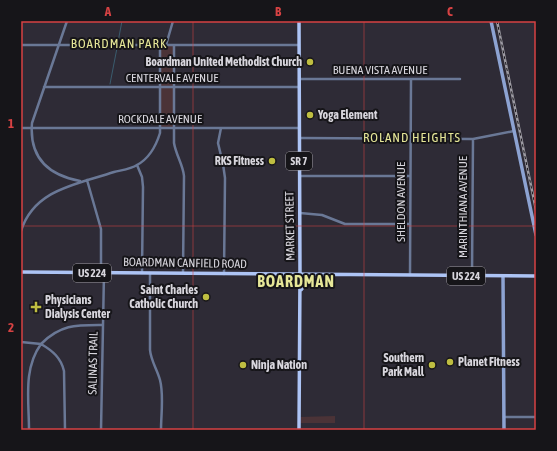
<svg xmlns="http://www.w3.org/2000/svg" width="557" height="451" font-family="'Asap Condensed',sans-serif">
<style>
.grass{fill:#4b3337}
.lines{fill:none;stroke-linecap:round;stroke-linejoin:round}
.stream{stroke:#3a5c6e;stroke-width:1}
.street{stroke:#6a7896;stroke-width:2.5}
.secondary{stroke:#8da3d2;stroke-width:3.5}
.primary{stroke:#adc4f5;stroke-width:3.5}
.rail-casing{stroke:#9d9ba3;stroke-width:2.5}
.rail{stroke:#161519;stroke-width:1;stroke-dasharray:3;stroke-linecap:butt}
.grid{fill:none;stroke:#d64243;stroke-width:1;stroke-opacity:0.55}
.poi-dot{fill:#bfbe41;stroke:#161519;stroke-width:1.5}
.labels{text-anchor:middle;stroke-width:4;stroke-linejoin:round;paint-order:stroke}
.shield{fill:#161519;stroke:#9e9ca2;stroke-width:1}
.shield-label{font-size:11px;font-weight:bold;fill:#d8d6dd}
.poi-label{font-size:12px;font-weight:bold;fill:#d8d6dd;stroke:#161519;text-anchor:end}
.street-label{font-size:12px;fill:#d8d6dd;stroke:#161519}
.neighbourhood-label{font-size:13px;letter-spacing:1px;fill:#e6e798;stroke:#161519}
.district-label{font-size:16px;font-weight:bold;letter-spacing:1px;fill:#e6e798;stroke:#161519}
.neatline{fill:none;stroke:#d64243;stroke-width:1.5}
.grid-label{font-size:13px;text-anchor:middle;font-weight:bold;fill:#d64243}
</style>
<rect width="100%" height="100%" fill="#2e2b36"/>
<path class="grass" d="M160 45H174V128H160Z
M335 416V423H299V417Z"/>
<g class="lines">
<path class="stream" d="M118 42 122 21
M110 84 117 48"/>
<path class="street" d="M67 21 32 123C29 158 48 175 80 181
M21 45H299
M166 45 173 21
M174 45V143C176 155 183 165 184 176L183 273
M299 79H460
M44 87H299
M21 128H299
M221 128 218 143 223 164 225 178 224 274
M300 138 473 139 514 131
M137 165 142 177 143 187 142 273
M300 176H410
M87 180 101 229V273
M300 213 322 215 345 224H410
M21 231C34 189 78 184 114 172 122 170 131 169 137 165 150 158 156 146 160 133V45
M150 273V350C151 361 157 369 160 380 164 395 161 414 161 430
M410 275 411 80
M472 276 473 139
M21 342 41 344C61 324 77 325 103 325
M504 417H536
M29 430C29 400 23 369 41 344 53 351 61 358 64 371L65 430
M101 430 104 273"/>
<path class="secondary" d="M491 21 536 235
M503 276 504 430"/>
<path class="primary" d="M299 21 300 275 299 430
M21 272 536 276
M301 290 307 282 321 276"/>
<defs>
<path id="rail" d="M497 21 536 210"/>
</defs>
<use href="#rail" class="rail-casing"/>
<use href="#rail" class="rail"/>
</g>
<path class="grid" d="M193 21V430M364 21V430M21 226H536"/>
<g class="poi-dot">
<circle cx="310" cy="62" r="4"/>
<circle cx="310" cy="115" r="4"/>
<circle cx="272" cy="161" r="4"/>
<circle cx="206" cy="297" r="4"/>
<path d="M34 301h4v4h4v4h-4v4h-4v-4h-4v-4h4z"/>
<circle cx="450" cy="362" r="4"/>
<circle cx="243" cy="365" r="4"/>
<circle cx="432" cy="365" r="4"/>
</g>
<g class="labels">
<g class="shield">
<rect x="286" y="152" width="26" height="18" rx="3"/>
<rect x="73" y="264" width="38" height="18" rx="3"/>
<rect x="447" y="267" width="38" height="18" rx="3"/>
</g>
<g class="shield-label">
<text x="299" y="165">SR 7</text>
<text x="92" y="277">US 224</text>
<text x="466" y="280">US 224</text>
</g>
<g class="poi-label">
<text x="302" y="66">Boardman United Methodist Church</text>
<text x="318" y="119" text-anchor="start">Yoga Element</text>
<text x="264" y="165">RKS Fitness</text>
<text x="198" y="294">Saint Charles<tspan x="198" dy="14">Catholic Church</tspan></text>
<text x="45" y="304" text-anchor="start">Physicians<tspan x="45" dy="14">Dialysis Center</tspan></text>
<text x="424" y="362">Southern<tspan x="424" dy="14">Park Mall</tspan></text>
<text x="458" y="366" text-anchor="start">Planet Fitness</text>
<text x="251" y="369" text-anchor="start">Ninja Nation</text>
</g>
<g class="street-label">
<text x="380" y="74">BUENA VISTA AVENUE</text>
<text x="172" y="82">CENTERVALE AVENUE</text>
<text x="160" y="123">ROCKDALE AVENUE</text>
<text transform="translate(401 202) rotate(-90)" y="4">SHELDON AVENUE</text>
<text transform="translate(463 207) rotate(-90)" y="4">MARINTHIANA AVENUE</text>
<text transform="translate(290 226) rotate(-91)" y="4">MARKET STREET</text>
<text transform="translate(185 263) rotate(1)" y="4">BOARDMAN CANFIELD ROAD</text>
<text transform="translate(93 363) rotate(-89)" y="4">SALINAS TRAIL</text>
</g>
<g class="neighbourhood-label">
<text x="119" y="48">BOARDMAN PARK</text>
<text x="412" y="142">ROLAND HEIGHTS</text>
</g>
<g class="district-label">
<text x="296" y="287">BOARDMAN</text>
</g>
</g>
<rect width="557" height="451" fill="none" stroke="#161519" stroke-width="44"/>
<rect x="22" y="22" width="513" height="407" class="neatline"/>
<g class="grid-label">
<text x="108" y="16">A</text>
<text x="278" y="16">B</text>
<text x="450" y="16">C</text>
<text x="11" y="128">1</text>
<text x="11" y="332">2</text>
</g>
</svg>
